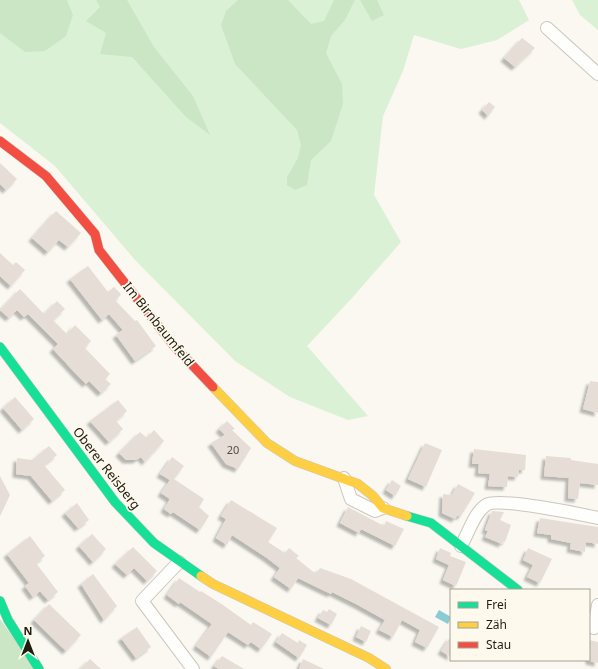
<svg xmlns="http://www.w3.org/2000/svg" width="598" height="669" font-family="'Noto Sans',sans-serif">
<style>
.green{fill:#daf1d5}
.forest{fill:#cbe6c5}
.water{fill:#89ccd1}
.building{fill:#e7ddd7;filter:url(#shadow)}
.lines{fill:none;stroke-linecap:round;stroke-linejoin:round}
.street-casing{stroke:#cbc7be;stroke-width:14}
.fast-casing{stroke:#cbc7be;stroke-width:10}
.slow-casing{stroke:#cbc7be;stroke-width:10}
.jam-casing{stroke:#cbc7be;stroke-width:10}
.street{stroke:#fefefd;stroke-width:12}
.fast{stroke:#16e098;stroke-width:9}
.slow{stroke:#ffcf43;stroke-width:9}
.jam{stroke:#f24e42;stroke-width:9}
.labels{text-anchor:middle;stroke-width:3.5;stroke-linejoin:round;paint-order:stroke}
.number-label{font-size:11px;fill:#544e44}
.street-label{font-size:13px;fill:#201c10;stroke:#fef9ed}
</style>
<defs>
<filter id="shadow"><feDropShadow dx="-3.5" dy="3.5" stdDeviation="1" flood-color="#0004"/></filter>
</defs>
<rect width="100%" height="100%" fill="#faf8f1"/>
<path class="green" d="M0 0H519L529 20 497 40 461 49 414 35 403 71 383 116 374 195 401 242 352 298 307 346 368 416 348 420 290 397 235 361 135 260 55 166 0 123Z
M572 0H598V30L580 15Z"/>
<path class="forest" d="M0 0H67L73 15 66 36 45 51 25 52 0 33Z
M96 0H127L154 47 193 96 210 135 186 117 132 57 100 54 106 33 86 21 100 7Z
M238 0H288L311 24 324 21 334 0H355L345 20 331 36 326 53 342 84 343 104 331 141 311 160 307 185 295 190 287 185V177L298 158 301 145 297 130 235 64 221 25 226 11Z
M360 0H377L384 15 372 21Z
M0 619 36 669H0Z"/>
<path class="water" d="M439 610 451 617 448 624 435 617Z"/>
<path class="building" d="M522 38 535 48 515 67 504 58Z
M489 102 495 107 488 116 482 110Z
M0 163 17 179 6 190 0 184Z
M56 211 81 233 68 247 59 240 48 252 32 238Z
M0 253 13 265 16 262 25 270 11 286 0 276Z
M88 266 108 292 114 287 120 293 121 295 115 300 135 321 137 320 156 346 135 361 116 335 123 330 109 314 102 320 70 279Z
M20 289 44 314 57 301 65 309 53 320 67 334 75 325 91 341 85 348 110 374 105 379 111 384 101 393 89 381 86 384 77 375 53 349 58 344 28 314 24 317 17 310 9 318 0 310Z
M590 381 598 382V413L583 409Z
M15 397 34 419 22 430 3 408Z
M118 400 127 411 116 421 123 429 109 442 90 421Z
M227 421 235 429 232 430 251 448 238 469 226 464 211 443 225 435 219 429Z
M154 430 164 441 145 462 141 457 136 460H126L119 453 140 432 147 438Z
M425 443 442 450 426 487 408 479Z
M49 446 57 455 44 465 65 490 52 501 31 476 16 474 17 458 32 460Z
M474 449 526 455 525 470H519L518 477 508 476 507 487 488 486 490 474 478 473 479 464H472Z
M546 456 571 458V460L598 464V485L580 483 578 499 568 498 569 478 544 476Z
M172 457 184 466 174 479 204 499 199 507 209 516 200 530 173 512 171 514 164 509 170 499 161 493 170 480 160 474Z
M0 476 10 495 0 516Z
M392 480 401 486 395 496 386 490Z
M458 484 475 493 461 516H457L455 519 442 513 443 494 452 495Z
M231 500 277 528 268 542 285 553 289 548 299 556 296 558 316 574 320 568 351 579 439 627 427 648 415 642 420 630 402 620 393 637 379 630 385 620 358 605 332 592 331 594 298 578 291 589 274 577 280 568 267 558 232 535 227 545 216 538 226 519 221 516Z
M77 503 89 520 78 528 65 513Z
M348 507 384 526 386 521 404 529 395 546 361 529 359 533 340 523Z
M492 511 504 512 500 520 511 525 505 542 503 541 502 544 485 537 488 531 485 530Z
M540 518 598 527V544L586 542 585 552 570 549 571 543 551 539V535L537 533Z
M92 534 106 549 93 562 79 546Z
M30 536 45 556 36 563 58 592 48 600 40 591 33 597 25 586 29 583 7 554Z
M133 547 157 571 147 581 134 568 127 575 115 564Z
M440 548 451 553 450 556 466 562 456 586 443 580 449 565 436 559Z
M528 548 552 559 540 583 527 577 533 565 523 560Z
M93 574 117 606 104 620 81 584Z
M179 578 200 592 201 591 223 605 251 625 253 622 272 634 261 649 251 642 248 645 228 632 211 657 196 646 212 624 180 602 179 604 167 595Z
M49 604 81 635 66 651 34 620Z
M329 609 337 614 331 625 318 618 323 610 327 612Z
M361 626 371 631 366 642 356 637Z
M137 627 151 647 136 658 121 638Z
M282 633 298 643 299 640 307 645 299 658 276 642Z
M451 636V657L441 651Z
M589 640 598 642V663L589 661Z
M222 656 244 669H219L214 666Z
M90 659 101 669H80Z
M303 659 324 669H299Z"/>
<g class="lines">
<defs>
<path id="street" d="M547 28 598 74
M344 478 351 499 375 511 383 508
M461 546C468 534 474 513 486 505 498 497 580 514 598 518
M179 562 142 601 193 669
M594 628 598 605"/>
<path id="fast" d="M0 347 115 502 154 543 201 576
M407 516 431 523 518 590
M0 601 8 620 39 669"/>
<path id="slow" d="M213 387 267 443 295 461 358 484 373 496 383 508 407 516
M201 576 213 584 369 658 386 669"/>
<path id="jam" d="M0 141 46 176 95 234 99 250 174 346 213 387"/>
</defs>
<use href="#street" class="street-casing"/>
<use href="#fast" class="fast-casing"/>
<use href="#slow" class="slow-casing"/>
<use href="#jam" class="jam-casing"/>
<use href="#street" class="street"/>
<use href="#fast" class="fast"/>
<use href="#slow" class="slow"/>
<use href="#jam" class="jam"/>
</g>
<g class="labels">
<g class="number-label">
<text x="233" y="454">20</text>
</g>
<g class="street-label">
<text transform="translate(159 324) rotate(51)" y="5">Im Birnbaumfeld</text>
<text transform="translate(107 468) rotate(52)" y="5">Oberer Reisberg</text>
</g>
</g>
<rect x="450" y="589" width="140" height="72" fill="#fef9ed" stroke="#a5a195"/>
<rect x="458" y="602" width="20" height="6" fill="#16e098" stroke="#a5a195"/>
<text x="486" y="609" font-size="12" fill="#201c10">Frei</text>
<rect x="458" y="622" width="20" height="6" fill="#ffcf43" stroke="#a5a195"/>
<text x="486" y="629" font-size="12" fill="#201c10">Zäh</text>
<rect x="458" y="642" width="20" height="6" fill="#f24e42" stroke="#a5a195"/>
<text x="486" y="649" font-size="12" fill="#201c10">Stau</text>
<g transform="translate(28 641)" stroke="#fef9ed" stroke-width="3" paint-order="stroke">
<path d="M0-3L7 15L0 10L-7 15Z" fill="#201c10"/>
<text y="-6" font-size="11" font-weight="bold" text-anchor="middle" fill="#201c10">N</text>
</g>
</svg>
